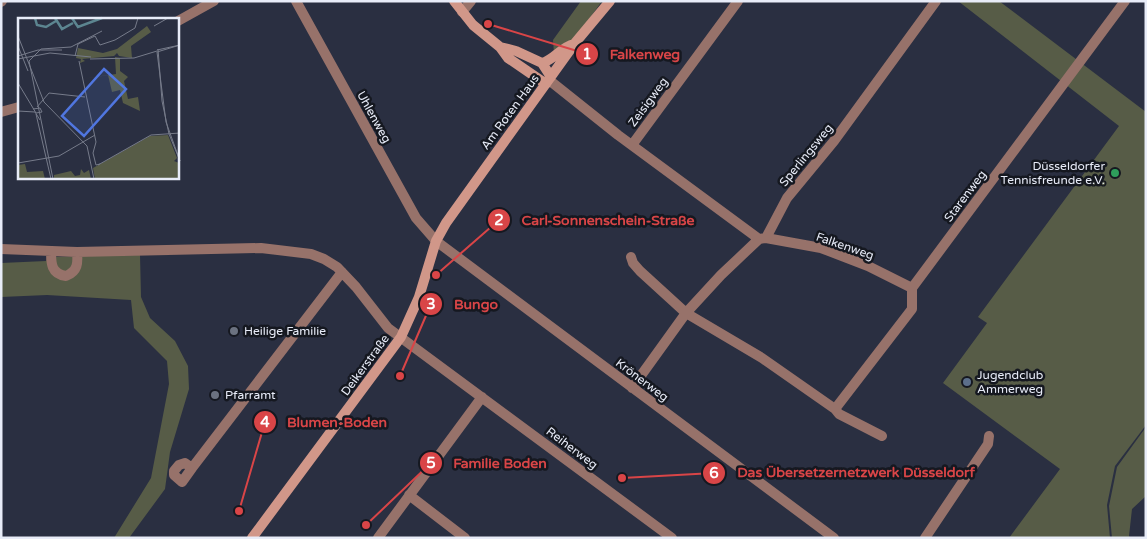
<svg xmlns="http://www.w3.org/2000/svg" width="1147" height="539" font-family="'Varela Round',sans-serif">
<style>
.green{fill:#575c47}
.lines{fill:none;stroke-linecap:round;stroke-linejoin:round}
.street{stroke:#97726a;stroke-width:10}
.secondary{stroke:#d19789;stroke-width:10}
.leisure-dot{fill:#2e9e5b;stroke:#151820;stroke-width:2}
.worship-dot{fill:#6b7280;stroke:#151820;stroke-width:2}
.service-dot{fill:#5c6f8a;stroke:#151820;stroke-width:2}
.labels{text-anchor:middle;stroke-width:5;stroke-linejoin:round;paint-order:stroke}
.street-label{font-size:12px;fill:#e8ecf8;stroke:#151820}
.poi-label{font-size:12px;fill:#e8ecf8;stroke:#151820;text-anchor:start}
.inset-river{fill:none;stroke:#5c8590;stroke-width:2.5}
.inset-road{fill:none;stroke:#767b8a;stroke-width:1}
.view{fill:#5076e0;fill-opacity:0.15;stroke:#5076e0;stroke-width:2.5}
.inset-edge{fill:none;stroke:#e8ecf8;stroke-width:2.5}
.leader{fill:none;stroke:#d94547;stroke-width:2}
.callout-dot{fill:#d94547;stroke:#151820;stroke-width:2}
.mark-label{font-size:15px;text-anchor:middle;font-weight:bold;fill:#fff}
.callout-label{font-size:14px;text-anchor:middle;font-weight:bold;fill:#d94547;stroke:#151820;stroke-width:5;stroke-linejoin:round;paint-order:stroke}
</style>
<rect width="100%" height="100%" fill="#2a2f41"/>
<path class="green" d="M581 1H602L577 36 554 54 553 40Z
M958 1H999L1146 112V425L1115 466 1107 505 1110 538H1009L1060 469 943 383 987 323 978 317 1119 126Z
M140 255 141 297 150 318 175 341 188 366 189 389 170 452 165 489 129 538H114L151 478 169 384 167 361 134 328 131 300 47 295 1 297V263L46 261 47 257Z
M1146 427V496L1132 509 1129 536 1130 538H1112L1109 506 1117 467Z"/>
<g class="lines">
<path class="street" d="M296 1 416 218 436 241 834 538
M1 2 2 1
M462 12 471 1
M178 21 214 1
M549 80 618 135 759 239
M1 112 19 107
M632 145 738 1
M766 238 787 198 834 141 936 1
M1 249 77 252 261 248 311 254 324 259 337 267 356 287 388 328 672 538
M51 251C51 263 51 274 66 276 78 271 78 263 77 252
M631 257 633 263 640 271 686 313 762 358 835 409 839 414 882 436
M632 388 686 313 721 275 759 239 766 238 821 248 868 266 912 288
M835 409 912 309V288L1125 1
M192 468 182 482 174 475V471L179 465 185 463 192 468 342 272
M409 495 465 538
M378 538 482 397
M925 538 988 444 989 436"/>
<path class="secondary" d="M454 1 473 25 500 47 508 58 546 84
M500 47 516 51 542 63 551 77
M542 63C555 59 561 47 574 44
M252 538 401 337 419 297 436 241 446 223 575 43 610 1"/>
</g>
<circle class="leisure-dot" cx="1115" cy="173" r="5"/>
<g class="worship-dot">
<circle cx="234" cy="331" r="5"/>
<circle cx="215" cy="395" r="5"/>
</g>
<circle class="service-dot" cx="967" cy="382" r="5"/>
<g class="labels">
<g class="street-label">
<text transform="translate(648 102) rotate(-54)" y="4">Zeisigweg</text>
<text transform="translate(510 112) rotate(-54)" y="4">Am Roten Haus</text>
<text transform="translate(374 117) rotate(61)" y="4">Uhlenweg</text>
<text transform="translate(806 155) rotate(-51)" y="4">Sperlingsweg</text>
<text transform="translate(965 196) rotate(-53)" y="4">Starenweg</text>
<text transform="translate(845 246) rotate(19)" y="4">Falkenweg</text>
<text transform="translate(365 365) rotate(-54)" y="4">Deikerstraße</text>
<text transform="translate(642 380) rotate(37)" y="4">Krönerweg</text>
<text transform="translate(572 448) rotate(37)" y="4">Reiherweg</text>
</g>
<g class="poi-label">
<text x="1105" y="170" text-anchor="end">Düsseldorfer<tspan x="1105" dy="14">Tennisfreunde e.V.</tspan></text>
<text x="244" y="335">Heilige Familie</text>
<text x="977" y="379">Jugendclub<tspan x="977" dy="14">Ammerweg</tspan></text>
<text x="225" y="399">Pfarramt</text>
</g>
</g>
<g transform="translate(18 18)">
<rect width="161" height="161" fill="#2a2f41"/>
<path d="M129 8 133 14 113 28 114 40 101 38 99 35 96 38 64 41 67 43 62 45 63 41 58 40 60 30 85 35 99 31ZM97 39 102 40V53L110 59 106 63 110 81 120 79 122 93 105 85 102 72 94 74 90 57 64 61 98 56ZM150 117 159 140 156 143 161 145V161H77L75 150 132 118ZM7 146 9 154 25 153 27 161H0V147ZM63 151 66 155 71 152 73 161H36V157L53 153 57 158 62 157Z" fill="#575c47"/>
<path class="inset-river" d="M17 0 19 7 28 9 38 3M37 0 44 11 55 5M54 0 60 9 84 0"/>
<path class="inset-road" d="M136 8 150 0M0 18 26 84 69 128 76 161M162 27 139 34 148 104 162 143M0 28 10 53M140 31 144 83 151 116 162 143M139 32 162 27M0 38 20 32H44M57 38 60 26 77 18 82 27 97 22 117 10 120 0M0 41 32 35 73 39M72 41 116 40 139 33M61 43 78 124 75 135 78 147 82 146M0 65 18 95 24 94 22 90 15 91M19 89 31 75 67 79M0 93 17 94 22 102M18 96 33 161M0 145 41 138 77 117M80 147 133 117 162 115M35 161 11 43 23 31 53 29 84 13"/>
<path class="view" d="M86 51 108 71 66 118 44 98Z"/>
<rect width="161" height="161" class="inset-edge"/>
</g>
<path class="leader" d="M488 24L587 54M436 275L499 220M400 376L431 304M239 511L265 422M366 525L431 463M622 478L714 473"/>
<g class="callout-dot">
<circle cx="488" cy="24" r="5"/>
<circle cx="436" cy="275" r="5"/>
<circle cx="400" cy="376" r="5"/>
<circle cx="239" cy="511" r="5"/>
<circle cx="366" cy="525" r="5"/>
<circle cx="622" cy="478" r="5"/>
<circle cx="587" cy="54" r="12"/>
<circle cx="499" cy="220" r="12"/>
<circle cx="431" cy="304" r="12"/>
<circle cx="265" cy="422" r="12"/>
<circle cx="431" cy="463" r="12"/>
<circle cx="714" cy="473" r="12"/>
</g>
<g class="mark-label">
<text x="587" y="59">1</text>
<text x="499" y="225">2</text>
<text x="431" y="309">3</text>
<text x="265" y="427">4</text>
<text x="431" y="468">5</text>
<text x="714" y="478">6</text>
</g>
<g class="callout-label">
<text x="645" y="59">Falkenweg</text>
<text x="608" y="225">Carl-Sonnenschein-Straße</text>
<text x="476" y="309">Bungo</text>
<text x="337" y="427">Blumen-Boden</text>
<text x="500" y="468">Familie Boden</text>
<text x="856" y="477">Das Übersetzernetzwerk Düsseldorf</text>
</g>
<rect width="1147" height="539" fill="none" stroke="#e8ecf8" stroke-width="5"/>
</svg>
